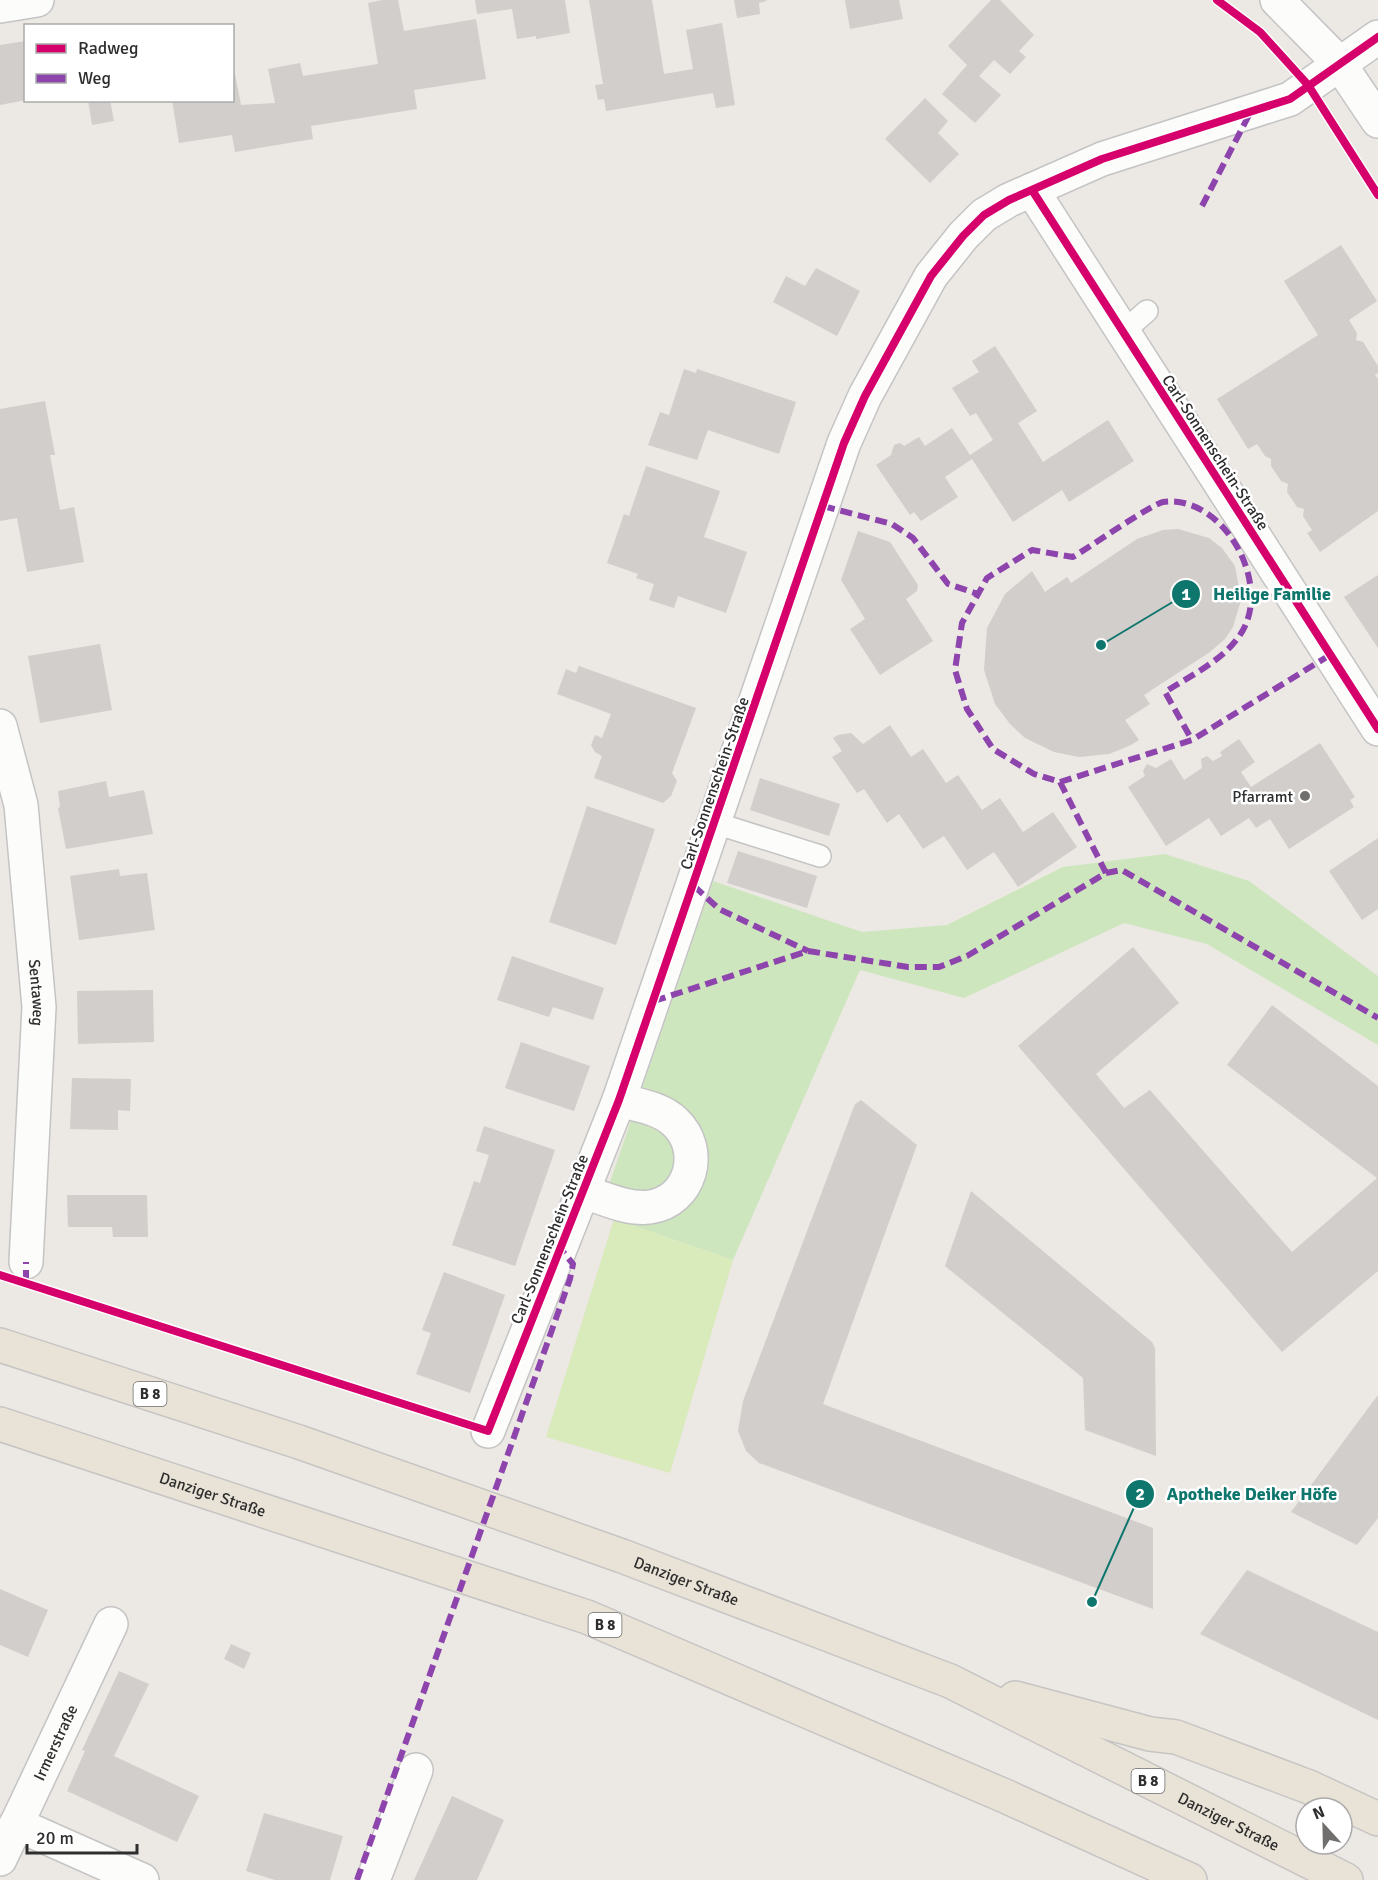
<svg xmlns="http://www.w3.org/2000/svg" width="1378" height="1880" font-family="Signika,sans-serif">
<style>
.green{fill:#cee6be}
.pitch{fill:#d9eabb}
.building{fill:#d1cecb}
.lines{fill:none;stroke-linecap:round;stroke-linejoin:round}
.service-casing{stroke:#c5c4c5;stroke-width:24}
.minor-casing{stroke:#c5c4c5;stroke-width:36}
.tertiary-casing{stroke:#c5c4c5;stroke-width:36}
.trunk-casing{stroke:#c6c5c4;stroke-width:36}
.service{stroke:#fcfcfb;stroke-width:21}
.minor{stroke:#fcfcfb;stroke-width:33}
.tertiary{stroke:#fcfcfb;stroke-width:33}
.trunk{stroke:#e9e2d6;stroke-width:33}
.quiet{stroke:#8e44ad;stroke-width:6;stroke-dasharray:12 6;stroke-linecap:butt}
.cycleway-casing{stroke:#fff;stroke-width:11}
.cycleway{stroke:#d6006c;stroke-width:8}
.poi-dot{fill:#706f6e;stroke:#fff;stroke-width:2}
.labels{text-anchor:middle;stroke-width:5;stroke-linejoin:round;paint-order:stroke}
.shield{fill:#fff;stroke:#6d6d6d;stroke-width:1.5}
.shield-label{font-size:15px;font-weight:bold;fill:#2e2e2e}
.street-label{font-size:16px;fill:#2e2e2e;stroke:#fff}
.poi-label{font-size:16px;fill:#2e2e2e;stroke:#fff;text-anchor:end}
.leader{fill:none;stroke:#0f766e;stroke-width:2}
.callout-dot{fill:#0f766e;stroke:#fff;stroke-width:2}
.mark-label{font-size:18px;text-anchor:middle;font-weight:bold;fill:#fff}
.callout-label{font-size:18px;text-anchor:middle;font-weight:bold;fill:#0f766e;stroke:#fff;stroke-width:5;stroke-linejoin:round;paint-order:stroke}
</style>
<rect width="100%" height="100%" fill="#ece8e4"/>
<path class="green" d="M1165 854 1249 881 1378 976V1045L1207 944 1124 923 964 998 860 970 733 1260 599 1214 713 881 862 932 947 925 1063 867Z"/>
<path class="pitch" d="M614 1219 733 1260 670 1473 546 1437Z"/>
<path class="building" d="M382 0H398L404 31 476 19 486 79 414 90 417 109 311 126 313 139 235 152 232 135 179 143 172 100H232V74H235L241 105 275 103 268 69 300 63 303 76 378 64 368 3Z
M475 0H565L570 33 536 39V36L517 39 512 9 477 14Z
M589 0H652L664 74 693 69 686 30 722 23 735 105 716 108 713 93 606 111 604 99 598 100 595 85 603 84Z
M734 0H766V1L759 3 760 14 737 18Z
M845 0H899L903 19 850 29Z
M991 0H1000L1034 35 1019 51 1026 57 1010 74 994 60 979 76 1001 95 975 123 942 94 967 65 948 46Z
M26 41V100L0 105V45Z
M925 98 948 121 938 133 959 154 930 183 885 139Z
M88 100H110L114 121 92 125Z
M1341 245 1377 301 1349 320 1357 333 1356 340 1363 342 1378 366V373L1375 375 1378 379V511L1320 552 1307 533 1312 530 1303 516 1304 509 1297 507 1287 492 1288 484 1281 481 1271 466V459L1265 456 1257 444 1248 449 1217 399 1318 335 1284 281Z
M816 268 860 291 837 336 773 302 786 276 805 286Z
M995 346 1037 411 1018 423 1043 462 1108 420 1134 461 1069 502 1062 490 1013 522 972 459 945 477 958 497 921 521 914 512 910 515 876 465 891 455 894 445 900 443 904 446 919 437 925 446 952 428 970 455 993 440 976 413 970 416 952 388 979 372 972 361Z
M684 369 696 373 697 369 796 402 779 454 708 430 697 460 648 445 660 412 669 415Z
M45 401 55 455H50L60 510 74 507 84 562 27 572 17 518 0 521V409Z
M646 466 720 491 704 537 747 552 726 613 678 596 674 608 649 600 654 584 636 578 638 574 607 563 624 514 629 516Z
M1178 529 1209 538 1222 548 1235 566 1241 600 1233 627 1225 639 1210 652 1144 695 1150 704 1125 720 1139 740 1131 745 1109 754 1079 757 1054 752 1025 738 1010 724 995 704 984 670 987 628 1005 594 1032 571 1045 592 1067 577 1071 583 1137 539 1163 530Z
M858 531 890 542 918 585 917 591 906 599 933 641 880 675 850 629 865 619 841 580Z
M1378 575V648L1344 597Z
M100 644 112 710 40 723 28 656Z
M579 666 696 708 672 773 677 781 671 796 663 803 594 778 602 756 595 752 591 745 595 735 602 738 611 714 557 694 566 669 576 673Z
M890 725 911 757 923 749 946 783 958 775 982 810 1000 798 1023 832 1053 812 1077 847 1018 887 994 852 967 870 944 836 923 849 899 814 887 823 864 789 857 793 832 757 842 751 833 738 838 735 851 733 863 744Z
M1239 739 1255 762 1241 772 1251 787 1320 743 1355 797 1350 800 1354 807 1289 849 1270 819 1256 828 1249 818 1221 836 1209 818 1166 846 1128 787 1145 776 1143 771 1147 764 1156 768 1171 759 1184 780 1202 768 1201 759 1207 756 1213 761 1222 756 1220 752Z
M760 778 840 804 829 836 750 810Z
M106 781 109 797 144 790 153 834 66 849 58 808 60 807 58 791Z
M587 806 655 829 616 945 549 922Z
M1378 838V909L1362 920 1329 871Z
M738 851 817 876 807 908 727 883Z
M119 869 120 876 147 873 155 930 79 940 70 876Z
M1133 947 1179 1003 1096 1074 1124 1108 1150 1090 1292 1252 1377 1178 1227 1065 1272 1005 1378 1086V1271L1282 1352 1018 1046Z
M512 956 604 988 593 1020 553 1007 549 1017 497 1000Z
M153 990 154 1042 78 1044 77 991Z
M521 1042 590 1066 574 1111 505 1088Z
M72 1078 131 1079 130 1111 118 1110V1130L70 1129Z
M861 1100 917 1145 823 1404 1153 1528V1609L759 1463 746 1451 738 1431 743 1401 855 1104Z
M484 1126 555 1150 515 1266 452 1245 474 1181 480 1183 489 1155 476 1151Z
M971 1191 1152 1342 1155 1348 1156 1456 1085 1430 1083 1378 945 1266Z
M67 1195H147L148 1237H113L112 1227H68Z
M444 1272 505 1295 470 1393 416 1374 431 1333 422 1330Z
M1378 1395V1518L1357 1545 1291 1512Z
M1247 1570 1378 1632V1720L1200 1634Z
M0 1589 48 1610 28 1657 0 1645Z
M231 1644 251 1653 244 1669 224 1659Z
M119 1671 149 1684 114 1756 199 1796 177 1842 67 1791 85 1751 82 1750Z
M452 1796 504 1820 477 1880H414Z
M264 1813 343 1836 330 1880H275L246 1871Z"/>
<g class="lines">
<defs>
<path id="service" d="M1123 332 1147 311
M715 823 820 856"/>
<g id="minor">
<path d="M0 6 37 0"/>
<path d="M1032 190 1378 729"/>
<path id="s1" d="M0 726 21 805 39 1007 26 1262"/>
<path d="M582 1191C603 1198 628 1210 650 1207 691 1201 705 1150 675 1122 661 1108 637 1105 619 1100"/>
<path d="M488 1431 619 1100 844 443 865 396 931 276 963 236 984 215 1009 200 1102 159 1290 99 1378 37"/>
<path d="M16 1824 142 1880"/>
<path id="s2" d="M0 1859 111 1624"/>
<path d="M373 1880 416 1770"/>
</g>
<path id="tertiary" d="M1277 0 1339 63 1378 121"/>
<g id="trunk">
<path id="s3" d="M0 1345 299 1442 622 1556 950 1681 1346 1880"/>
<path id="s4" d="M0 1424 587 1617 1005 1796 1190 1880"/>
<path d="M1015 1698 1150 1734 1176 1737 1309 1787 1378 1819"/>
</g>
</defs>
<use href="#service" class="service-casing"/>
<use href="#minor" class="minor-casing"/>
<use href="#tertiary" class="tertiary-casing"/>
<use href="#trunk" class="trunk-casing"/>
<use href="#service" class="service"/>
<use href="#minor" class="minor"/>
<use href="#tertiary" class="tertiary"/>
<use href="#trunk" class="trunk"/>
<path class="quiet" d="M1202 206 1251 111
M823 506 892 524 913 538 948 584 978 594
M1060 782 1192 740 1330 655
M1106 873 1060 782 1034 774 993 749 967 709 955 670 962 623 987 578 1032 550 1073 557C1088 548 1152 504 1163 502 1222 494 1271 580 1243 630 1227 659 1191 675 1165 692L1192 740
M694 886 719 909 808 951
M654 1001 808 951 908 967H939L967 956 1106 873 1122 870 1378 1018
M26 1282V1262
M357 1880 570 1279 573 1264 560 1248"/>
<defs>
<path id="cycleway" d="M1217 0 1260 32 1308 85 1378 195
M1032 190 1378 729
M0 1275 488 1431 619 1100 844 443 865 396 931 276 963 236 984 215 1009 200 1102 159 1290 99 1378 37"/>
</defs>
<use href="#cycleway" class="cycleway-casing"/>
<use href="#cycleway" class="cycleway"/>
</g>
<circle class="poi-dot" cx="1305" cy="796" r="6"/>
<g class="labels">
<g class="shield">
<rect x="133.5" y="1382" width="33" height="24" rx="4.5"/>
<rect x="588.5" y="1613" width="33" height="24" rx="4.5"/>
<rect x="1131.5" y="1769" width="33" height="24" rx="4.5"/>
</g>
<g class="shield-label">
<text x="150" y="1399">B 8</text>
<text x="605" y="1630">B 8</text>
<text x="1148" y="1786">B 8</text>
</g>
<g class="street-label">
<text transform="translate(1216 452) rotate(57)" y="6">Carl-Sonnenschein-Straße</text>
<text transform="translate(714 783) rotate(-71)" y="6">Carl-Sonnenschein-Straße</text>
<text dy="6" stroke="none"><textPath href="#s1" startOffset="270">Sentaweg</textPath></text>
<text transform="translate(549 1239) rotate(-68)" y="6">Carl-Sonnenschein-Straße</text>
<text dy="6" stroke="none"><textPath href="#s4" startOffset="224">Danziger Straße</textPath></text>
<text dy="6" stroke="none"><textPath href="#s3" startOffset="726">Danziger Straße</textPath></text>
<text dy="6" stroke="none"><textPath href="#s2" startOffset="129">Irmerstraße</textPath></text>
<text dy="6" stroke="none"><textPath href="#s3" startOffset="1320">Danziger Straße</textPath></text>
</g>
<g class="poi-label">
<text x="1293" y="802">Pfarramt</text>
</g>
</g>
<path class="leader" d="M1101 645L1186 594M1092 1602L1140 1494"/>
<g class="callout-dot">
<circle cx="1101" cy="645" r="6"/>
<circle cx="1092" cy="1602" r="6"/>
<circle cx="1186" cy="594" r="15"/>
<circle cx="1140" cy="1494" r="15"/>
</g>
<g class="mark-label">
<text x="1186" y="600">1</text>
<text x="1140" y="1500">2</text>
</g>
<g class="callout-label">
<text x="1272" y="600">Heilige Familie</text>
<text x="1252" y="1500">Apotheke Deiker Höfe</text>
</g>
<rect x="24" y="24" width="210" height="78" fill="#ffffff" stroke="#ababab" stroke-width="1.5"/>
<rect x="36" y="44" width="30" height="9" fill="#d6006c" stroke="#ababab" stroke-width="1.5"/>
<text x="78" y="54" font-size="18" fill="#2e2e2e">Radweg</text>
<rect x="36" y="74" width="30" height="9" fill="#8e44ad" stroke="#ababab" stroke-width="1.5"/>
<text x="78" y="84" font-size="18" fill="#2e2e2e">Weg</text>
<g transform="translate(1324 1826) rotate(338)"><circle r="28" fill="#ffffff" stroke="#ababab" stroke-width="1.5"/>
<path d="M0-4.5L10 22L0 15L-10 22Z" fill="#706f6e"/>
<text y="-9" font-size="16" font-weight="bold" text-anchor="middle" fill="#2e2e2e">N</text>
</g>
<path d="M27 1844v9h110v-9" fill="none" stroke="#2e2e2e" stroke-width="3"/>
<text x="36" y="1844" font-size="18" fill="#2e2e2e" stroke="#ffffff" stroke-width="4.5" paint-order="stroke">20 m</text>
</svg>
